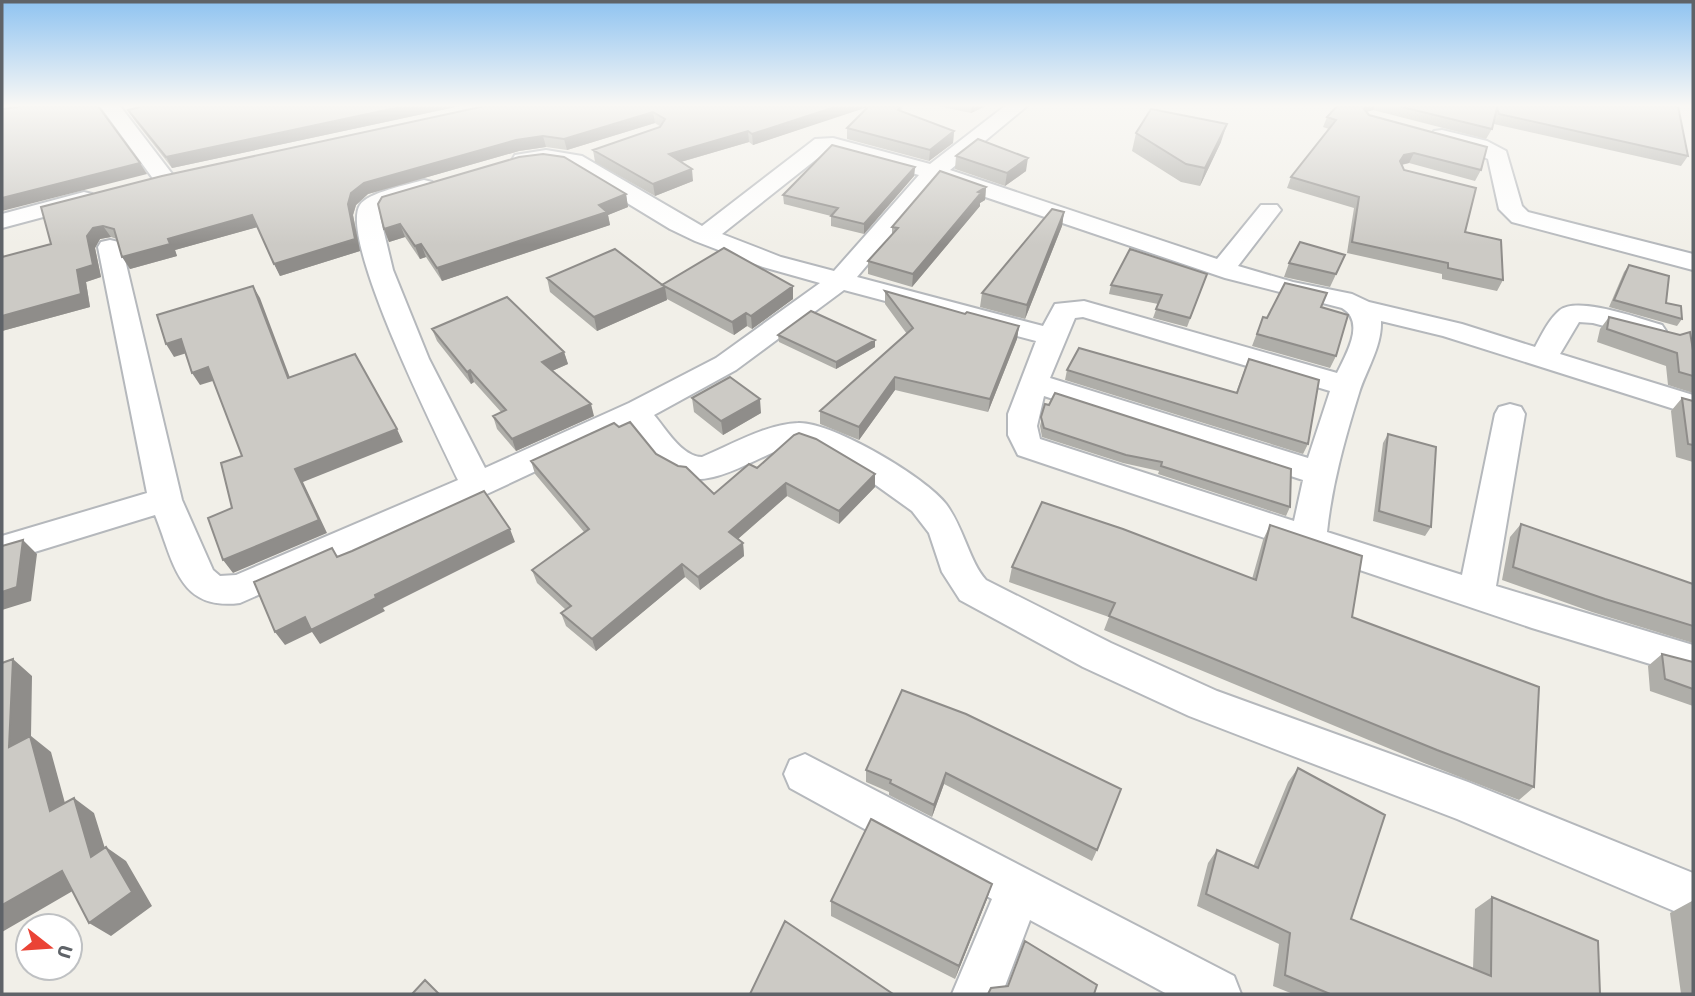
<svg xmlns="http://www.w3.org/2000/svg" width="1695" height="996" font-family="Signika,sans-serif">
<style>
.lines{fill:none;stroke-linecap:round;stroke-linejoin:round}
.street-casing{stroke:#b5b8bc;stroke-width:4}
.street{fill:#fff;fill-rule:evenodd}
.wall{fill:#afaea9}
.shaded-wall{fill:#8f8d8a}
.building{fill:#cccac5;stroke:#8f8d8a;stroke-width:2}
</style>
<rect width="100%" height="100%" fill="#f1efe8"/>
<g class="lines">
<defs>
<path id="street" d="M100 106H120L176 179 173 184H157Z
M1005 106H1027L950 170 1217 259 1261 205H1277L1281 210 1238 266 1293 282 1352 294 1369 302 1462 324 1535 347C1542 334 1549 319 1560 310 1579 296 1640 319 1662 325L1666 331 1662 337 1652 339 1593 323 1579 322 1560 354 1693 395V415L1443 336 1381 321C1382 347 1366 370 1359 393 1345 438 1332 484 1327 532L1462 575 1495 414 1499 407 1510 404 1521 407 1525 414 1496 586 1693 645V677L1532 628 1018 455 1008 435V414L1036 341 844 290 736 370 654 415C666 429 682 457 702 457 731 445 766 424 798 423 831 421 927 478 946 504 964 528 969 561 986 580L1111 643 1217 691 1468 782 1693 873V919L1457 819 1189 716 1083 667 960 600 942 572 929 533 912 511 859 473 818 450 800 444C757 451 708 500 665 469 652 460 640 440 630 427L489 493 240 603C178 611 174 562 155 515L2 562V536L147 493 98 247 101 242 110 240 119 242 122 247 182 500 213 570 220 576 236 575 458 480C439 439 338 239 360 205 367 193 409 184 424 180L432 182 435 187 432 192 385 207 380 216 393 270 429 359 485 468 629 403 716 358 820 283 763 267 695 241 670 229 568 167 546 164 523 167 515 165 512 160 515 155 546 150 582 156 702 226 815 139 833 138 930 164ZM828 150 919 175 834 271 781 257 722 234ZM938 181 1225 278 1342 308C1366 322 1346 354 1337 373L1084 301 1055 304 1043 326 857 277ZM1083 317 1330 391 1308 458 1050 378 1075 318ZM1044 396 1303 480 1294 521 1040 439 1037 426Z
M1442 130 1487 141 1506 151 1522 206 1528 212 1693 254V270L1512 222 1499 209 1488 159 1471 151 1434 141 1431 136 1434 131Z
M84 192 92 194 96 199 92 204 2 228V214Z
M805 754 1234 976 1241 994H1167L1030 920 1002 994H952L992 899 790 788 784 774 790 760Z"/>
</defs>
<use href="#street" class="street-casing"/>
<use href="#street" class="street"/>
</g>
<path class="wall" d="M143 106H460L172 168 135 121 128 110Z
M485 106H903L901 111 954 131 953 143 929 161 847 139V128L868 106 753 145 749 142 681 162 693 181 655 196 595 162 593 150 661 127 655 123 567 150 546 147 519 151 368 194 356 205 353 215 360 251 280 276 257 227 175 250 177 256 130 269 117 239 111 237 100 239 95 248 101 277 86 282 90 307 2 331V249L4 257 51 244 41 207Z
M938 106H986L971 113Z
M1337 106H1678L1688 156 1681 166 1494 124 1493 123 1492 129 1486 139 1373 110 1366 112 1369 115 1481 170 1475 181 1409 163 1402 165 1404 170 1465 232 1503 280 1497 291 1442 279V274L1347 253 1354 208 1287 188 1291 177 1329 129 1323 127 1327 117Z
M1136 133 1221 142 1200 186 1181 182 1132 151Z
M956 156 1026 171 1005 186 955 169Z
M915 167 914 176 864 234 831 226V216L784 204 783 195Z
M986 187 985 200 980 203V206L912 287 868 274V261L892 235V227Z
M626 194 628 207 608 215 610 225 442 281 426 257 420 259 405 237 389 242 384 229 378 204Z
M1064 212 1062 226 1025 319 980 307 982 293Z
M1345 255 1330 287 1284 277 1289 263Z
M1629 265 1682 319 1677 326 1609 307 1624 272Z
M547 278 662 285 793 286V299L752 329 747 326 734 335 667 299V300L597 331 550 292Z
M1204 283 1187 327 1153 318 1158 304 1109 294 1111 285Z
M885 291 965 314 1019 326 1017 339 988 412 895 390 859 440 820 424V411L907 334 885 304Z
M1321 307 1336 356 1330 368 1252 346 1263 317 1267 318Z
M1609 317 1693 350V393L1668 385 1666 366 1597 342 1600 329Z
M432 329 564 352 568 364 552 371 594 416 516 451 497 429 493 416 501 412 474 382 471 384 437 341Z
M778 335 875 347 836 369 779 342Z
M1245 368 1308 444 1303 454 1065 380 1067 370 1236 393Z
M692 398 761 413 723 435 694 412Z
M1682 398 1693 401V462L1676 457 1671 411Z
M1045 404 1290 507 1286 516 1158 474 1159 471 1123 463 1042 437 1040 426Z
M1388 434 1431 527 1425 536 1373 521 1383 443Z
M656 454 714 494 757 468 875 487 839 524 787 496 738 539 743 543 744 556 700 590 685 577 596 651 566 626 561 613 566 610 537 583 532 570 584 532 535 474 531 461Z
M1521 524 1693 584V643L1592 612 1502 580 1510 537Z
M1270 525 1352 617 1534 787 1519 800 1424 763 1104 630 1109 617 1009 582 1012 567 1252 579 1263 540Z
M1662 654 1693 662V706L1650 691 1648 666Z
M902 690 1097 850 1092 861 944 784 932 817 889 795V792L866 782V770Z
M1298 768 1351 919 1473 969 1475 909 1492 897 1600 994H1293L1273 986 1279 944 1197 906 1208 863 1217 850 1253 867 1288 782Z
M992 884 987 899 955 979 831 916V901Z
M1692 901H1693V994H1681L1670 913Z"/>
<path class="shaded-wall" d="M405 106H460L172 168 166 157Z
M838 106H871L753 145 752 134Z
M972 106H986L971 113Z
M1366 106H1375L1373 110 1363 113 1359 119Z
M653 112 655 123 567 150 564 139Z
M1227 124 1221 142 1200 186 1205 168Z
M748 131 749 142 670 165 669 154Z
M954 131 953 143 929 161 930 150Z
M543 136 546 147 519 151 368 194 356 205 353 215 360 251 280 276 274 264 348 204 351 193 364 183 516 140Z
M1414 153 1409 163 1399 165 1400 161 1404 155Z
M1028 158 1026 171 1005 186 1007 173Z
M140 163 147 174 2 211V198Z
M915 167 914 176 864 234V224Z
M692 169 693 181 655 196 653 184Z
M986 187 985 200 980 203V206L912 287 913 274 978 192Z
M626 194 628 207 608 215 610 225 442 281 437 268Z
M1064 212 1062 226 1025 319 1027 305Z
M252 215 258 227 175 250 177 256 130 269 122 257 168 239Z
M400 224 405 237 389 242 384 229Z
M103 226 111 237 100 239 95 248 101 277 86 282 90 307 2 331V316L77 270 87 236 93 228Z
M421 244 426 257 420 259 415 246Z
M253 286 260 298 295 391 288 378Z
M793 286V299L752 329 751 316Z
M665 287 667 300 597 331 594 317Z
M746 313 747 326 734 335 732 322Z
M1019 326 1017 339 988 412 990 399Z
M181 339 190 352 174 357 166 344Z
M875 340V347L836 369V362Z
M564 352 568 364 545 374 542 362Z
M208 367 216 380 200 385 192 373Z
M470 370 474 382 471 384 467 372Z
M895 377V390L859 440V427Z
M760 399 761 413 723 435 721 421Z
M591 404 594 416 516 451 512 439Z
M397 429 403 442 303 482 327 533 233 573 223 560 295 469Z
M875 474V487L839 524V511Z
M786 483 787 496 731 545 729 532Z
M510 529 515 542 383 608 385 611 320 644 312 632 285 645 275 632 305 617 375 595Z
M23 540 37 554 31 601 2 610V592Z
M743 543 744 556 700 590 698 577Z
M682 564 685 577 596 651 592 639Z
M13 659 32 676 31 736 51 752 71 825 50 811 9 747Z
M946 773 944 784 932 817 934 805Z
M74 798 94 813 112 871 91 857Z
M106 847 126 861 152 906 111 936 89 923Z
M62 871 83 885 2 932V905Z
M992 884 987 899 955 979 959 966Z"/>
<path class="building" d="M24 106H98L140 163 2 198V109Z
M144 106H405L166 157 128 110Z
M485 106H838L752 134 748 131 669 154 692 169 653 184 593 150 660 127 665 119 653 112 564 139 543 136 516 140 364 183 351 193 348 204 355 239 274 264 252 215 168 239 170 244 122 257 114 229 103 226 93 228 87 236 93 265 77 270 81 294 2 316V257L51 244 41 207 162 176Z
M869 106H900L898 110 954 131 930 150 847 128Z
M1337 106H1366L1364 109 1369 115 1487 147 1481 170 1414 153 1404 155 1400 161 1404 170 1476 188 1465 232 1501 240 1503 280 1448 268V263L1352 242 1359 197 1291 177 1336 120 1327 117Z
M1398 106H1678L1688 156 1499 114 1497 108 1492 129Z
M1151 109 1227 124 1205 168 1186 164 1136 133Z
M978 139 1028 158 1007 173 956 156Z
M832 145 915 167 864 224 831 216 838 208 783 195Z
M543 154 564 157 626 194 599 205 607 212 437 268 421 244 415 246 400 224 384 229 378 204 382 197 519 157Z
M940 171 986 187 978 192 981 193 913 274 868 261 898 228 892 227Z
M1052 209 1064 212 1027 305 982 293Z
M1300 242 1345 255 1336 274 1289 263Z
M724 248 793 286 751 316 746 313 732 322 662 285Z
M615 249 665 287 594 317 547 278Z
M1130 249 1207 274 1190 318 1156 309 1162 295 1111 285Z
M1629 265 1669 276 1666 303 1681 306 1682 319 1614 300Z
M1285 283 1327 293 1321 307 1348 315 1336 356 1257 334 1263 317 1267 318Z
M253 286 288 378 355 354 397 429 295 469 319 520 223 560 208 518 232 508 221 463 242 456 208 367 192 373 181 339 166 344 157 315Z
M885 291 965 314 967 312 1019 326 990 399 895 377 859 427 820 411 913 328Z
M507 297 564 352 542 362 591 404 512 439 493 416 506 410 470 370 467 372 432 329Z
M811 311 875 340 836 362 778 335Z
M1609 317 1680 335 1690 332 1693 350V376L1679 372 1677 353 1607 329Z
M1079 348 1237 393 1249 359 1319 380 1308 444 1067 370Z
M730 377 760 399 721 421 692 398Z
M1055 393 1291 469 1290 507 1161 466 1162 462 1126 455 1044 428 1041 417 1045 404 1049 405Z
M1682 398 1693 401V445L1688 444Z
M630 422 656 454 678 466 686 467 714 494 749 464 757 468 794 435 799 433 816 439 875 474 839 511 786 483 729 532 743 543 698 577 682 564 592 639 561 613 571 606 532 570 589 529 531 461 614 423 619 427Z
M1388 434 1436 447 1431 527 1379 511Z
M484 491 510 529 375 595 376 598 311 630 305 617 275 632 254 582 332 548 337 557 352 551Z
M1042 502 1123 529 1256 580 1270 525 1362 556 1352 617 1539 687 1534 787 1437 750 1109 616 1115 603 1012 567Z
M1521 524 1693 584V626L1605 599 1513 567Z
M23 540 17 587 2 592V546Z
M1662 654 1693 662V689L1665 679Z
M13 659 9 747 30 736 50 811 74 798 91 857 106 847 132 892 89 923 62 871 2 905V663Z
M902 690 966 714 1121 789 1097 850 946 773 934 805 890 783 891 780 866 770Z
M1298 768 1385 815 1351 919 1491 976 1492 897 1598 941 1600 994H1330L1285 975 1290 933 1206 894 1217 850 1258 868Z
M871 819 992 884 959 966 831 901Z
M785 921 893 994H750Z
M1025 941 1097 985 1094 994H988L991 988 1008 986Z
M425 980 439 994H412Z"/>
<linearGradient id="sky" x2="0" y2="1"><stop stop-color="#8fc3f1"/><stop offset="0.43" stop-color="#f9f8f5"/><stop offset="1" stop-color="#f9f8f5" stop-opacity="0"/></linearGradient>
<rect width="1695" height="245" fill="url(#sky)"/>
<rect width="1695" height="996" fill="none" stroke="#5f6368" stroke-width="7"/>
<g transform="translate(49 947) rotate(107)"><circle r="33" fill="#ffffff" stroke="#bfc1c3" stroke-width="2"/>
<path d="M0-5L12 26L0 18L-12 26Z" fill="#ea4335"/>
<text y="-10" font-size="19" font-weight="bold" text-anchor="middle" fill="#5f6368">U</text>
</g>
</svg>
